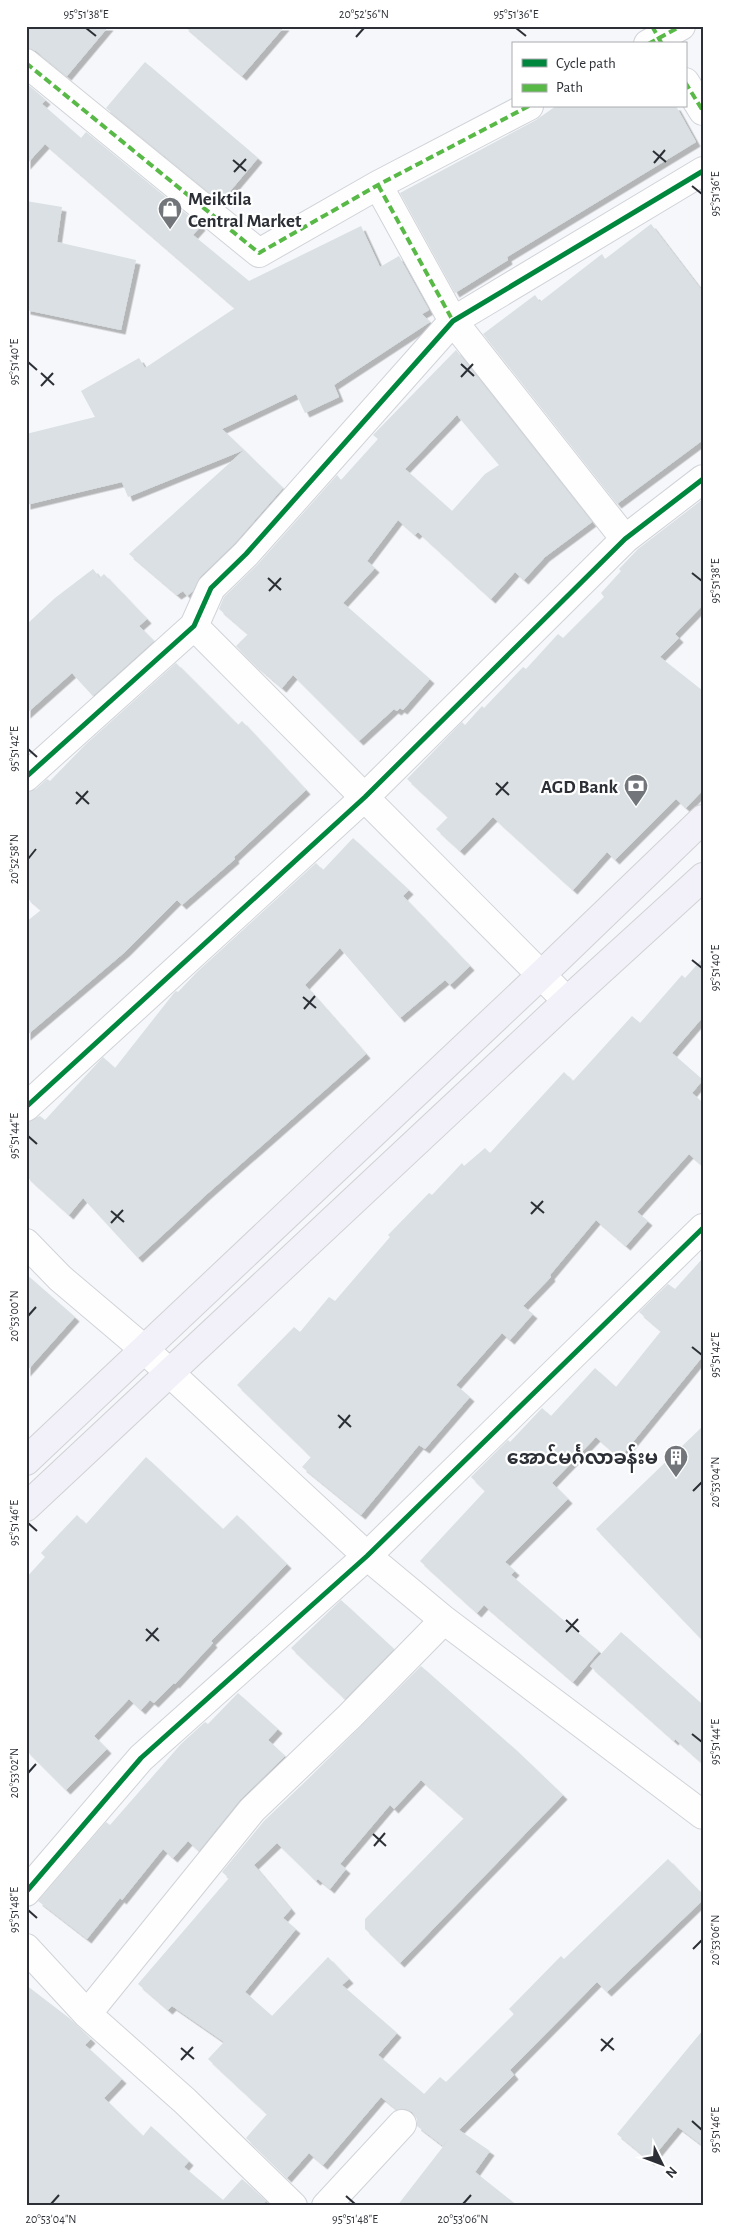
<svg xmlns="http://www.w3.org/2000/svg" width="729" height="2232" font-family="'Alegreya Sans','Noto Sans Myanmar',sans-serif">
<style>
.building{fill:#dae0e3;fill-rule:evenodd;filter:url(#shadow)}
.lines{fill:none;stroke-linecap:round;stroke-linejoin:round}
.street-casing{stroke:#d0d3d8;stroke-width:30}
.highway-casing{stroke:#d1d2d5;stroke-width:30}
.street{stroke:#fefefe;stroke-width:28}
.highway{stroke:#f2f0f8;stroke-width:28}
.quiet{stroke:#58b947;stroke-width:4;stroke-dasharray:8 4;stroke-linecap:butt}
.cycleway-casing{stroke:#fff;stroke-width:8}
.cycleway{stroke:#00873e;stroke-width:5}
.ticks{fill:none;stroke:#2c3036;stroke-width:2}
.labels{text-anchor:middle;stroke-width:4.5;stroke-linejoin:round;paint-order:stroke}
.poi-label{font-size:19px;font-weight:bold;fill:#2c3036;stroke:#fff;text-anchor:end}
.neatline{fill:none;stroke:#2c3036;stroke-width:2}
.ticks-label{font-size:12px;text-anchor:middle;fill:#2c3036}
</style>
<defs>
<filter id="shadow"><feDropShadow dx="4.5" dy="4.5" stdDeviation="0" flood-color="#0004"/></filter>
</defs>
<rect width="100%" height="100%" fill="#f5f7fa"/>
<path class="building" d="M26 26H109L67 76 36 51 26 48Z
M184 26H285L242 76Z
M145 62 258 158 221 202 106 108Z
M26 83 46 100 42 104 81 138 86 132 201 226 193 235 249 281 361 226 380 267 399 256 429 310 422 314 430 322 334 385 339 397 305 413 296 394 222 429 244 450 128 497 122 482 26 505V434L95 417 81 391 139 358 145 368 235 308 45 144 26 165Z
M556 106H676L696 142 507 257 508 260 455 293 400 193 536 120Z
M26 201 62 207 57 242 136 260 121 330 26 310Z
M651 224 703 292V440L617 504 483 334 535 295 540 302 602 254 605 259Z
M456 350 592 522 545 557 524 580 515 572 491 599 418 532 415 535 398 520 367 561 375 568 343 603 430 679 403 710 400 708 397 711 394 709 359 741 293 675 282 688 253 663 236 646 248 634 219 609 224 597 258 564 337 475 341 480 378 439 373 435ZM457 415 499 465 485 474 452 511 405 469Z
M244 450 283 488 235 543 200 577 193 591 187 596 183 591 177 595 129 554Z
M703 499V605L675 634 679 638 660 657 703 691V790L686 808 676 799 615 860 607 852 573 890 493 817 460 851 436 829 448 817 407 779 462 722 465 725 482 706 484 708 523 667 526 669 558 634 563 638 604 597 601 593 621 571 619 569 638 549Z
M93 569 100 578 104 574 147 619 139 626 154 641 93 696 72 673 26 714V625L55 598Z
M176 663 238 725 242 721 306 790 234 857 235 859 182 905 177 900 125 952 26 1036V922L41 910 26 897V792L36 789 47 779 50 781 85 745Z
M353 838 409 890 403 896 470 966 450 985 445 980 400 1018 340 948 305 985 366 1054 207 1194 138 1258 83 1198 69 1215 26 1176V1122L40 1116 45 1120 103 1057 115 1068 174 993 176 991 178 992 197 972 316 863 323 870Z
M703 958V1017L672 1053 703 1080 692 1093 703 1103V1166L689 1154 637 1212 648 1221 626 1246 596 1220 550 1275 551 1277 523 1306 533 1314 510 1340 502 1333 456 1385 470 1397 425 1449 419 1445 361 1515 302 1467 311 1457 237 1385 294 1327 300 1332 329 1297 335 1301 390 1237 388 1235 429 1193 432 1195 462 1163 464 1166 485 1148 490 1153 564 1072 573 1081 632 1016 640 1023 682 975 685 978Z
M703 1258V1356L620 1458 596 1437 552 1483 568 1499 505 1562 515 1571 511 1575 599 1651 573 1682 484 1605 477 1613 420 1561 485 1491 471 1477 508 1440 510 1442 542 1408 551 1416 595 1368 616 1387 661 1331 639 1312 668 1284 675 1289Z
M26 1274 75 1317 26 1372Z
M703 1426V1641L596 1529Z
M146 1457 223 1529 237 1515 287 1564 211 1641 213 1643 175 1684 174 1683 154 1703 150 1700 141 1710 129 1699 94 1736 107 1749 66 1790 26 1750V1578L45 1557 41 1553 77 1515 86 1524Z
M341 1600 394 1649 345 1699 291 1648Z
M621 1632 703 1705V1764L675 1739 674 1741 590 1666Z
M421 1666 516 1750 563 1795 400 1963 365 1929V1919L464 1818 421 1780 394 1809 390 1805 340 1864 346 1869 330 1889 318 1879 316 1881 277 1843 254 1865 291 1909 283 1918 296 1929 245 1992 272 2016 328 1957 349 1979 342 1985 397 2033 378 2055 424 2094 440 2077 446 2082 514 2014 509 2009 561 1956 564 1959 668 1859 703 1895V1900L607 1992 597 1982 510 2070 514 2075 459 2130 490 2151 475 2172 518 2206H397L449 2139 443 2146 417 2126V2119L412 2112 405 2109 397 2110 381 2097 323 2165 309 2153 287 2178 246 2138 267 2114 208 2059 224 2042 172 2006 168 2010 138 1984 229 1878 222 1872 264 1821 309 1778Z
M238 1693 278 1729 268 1740 285 1756 240 1800 199 1851 188 1841 173 1858 163 1849 122 1900 120 1898 87 1939 38 1901 106 1822 110 1825 181 1744 205 1722 208 1724Z
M26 1985 69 2018 91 2039 85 2045 122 2079 104 2098 143 2136 151 2126 189 2161 184 2167 223 2200 242 2179 266 2201 262 2206H26Z
M703 2030V2146L678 2127 650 2161 617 2134Z"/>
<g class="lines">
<defs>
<path id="street" d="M648 44 681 26
M26 63 259 253 378 185 529 106
M685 82 703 111
M378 185 453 321 625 539
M194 626 567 1001
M26 777 194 626 211 588 246 554 453 321 703 171
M26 1107 365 797 625 539 703 479
M26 1243 60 1278 145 1350 367 1556 444 1620 703 1815
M26 1892 141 1758 367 1556 703 1228
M26 1948 87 2014 185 2101 293 2206
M87 2014 252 1810 350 1716 444 1620
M326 2206 402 2124"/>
<path id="highway" d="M26 1461 541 975 703 819
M26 1507 567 1001 703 877"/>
</defs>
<use href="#street" class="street-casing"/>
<use href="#highway" class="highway-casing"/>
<use href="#street" class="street"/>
<use href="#highway" class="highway"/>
<path class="quiet" d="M652 26 662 44
M648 44 681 26
M26 63 259 253 378 185 529 106
M685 82 703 111
M378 185 453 321"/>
<defs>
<path id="cycleway" d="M26 777 194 626 211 588 246 554 453 321 703 171
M26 1107 365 797 625 539 703 479
M26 1892 141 1758 367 1556 703 1228"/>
</defs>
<use href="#cycleway" class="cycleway-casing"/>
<use href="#cycleway" class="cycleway"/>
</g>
<path class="ticks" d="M86 28 96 36M516 28 526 36M356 37 364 28M653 151 666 162M233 160 246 171M654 163 665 150M234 172 246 159M692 186 702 194M28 362 37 370M461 364 474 376M41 373 54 385M461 377 473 364M41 386 53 373M692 573 702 581M268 578 281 590M269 591 281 578M28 749 37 757M496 783 509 795M76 792 89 804M496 795 508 782M76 804 88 791M28 859 36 849M692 960 702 968M303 997 316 1008M304 1009 315 996M28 1136 37 1144M531 1202 544 1213M111 1211 124 1222M531 1214 543 1201M111 1223 123 1210M28 1316 36 1307M692 1347 702 1355M338 1415 351 1427M339 1428 350 1415M693 1491 702 1482M28 1523 37 1531M566 1620 579 1632M146 1629 159 1641M566 1632 578 1619M146 1641 158 1628M692 1734 702 1742M28 1773 36 1764M373 1834 386 1846M374 1846 385 1833M28 1910 37 1918M693 1949 702 1940M601 2039 614 2050M181 2048 194 2059M601 2051 613 2038M181 2060 193 2047M692 2121 702 2130M346 2196 355 2204M51 2204 59 2195M463 2204 471 2195"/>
<defs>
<symbol id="shop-pin" viewBox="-11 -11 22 30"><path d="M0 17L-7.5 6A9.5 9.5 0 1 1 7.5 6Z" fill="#72767b" stroke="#fff"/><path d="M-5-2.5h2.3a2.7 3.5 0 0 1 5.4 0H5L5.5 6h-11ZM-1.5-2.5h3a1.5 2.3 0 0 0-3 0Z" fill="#fff"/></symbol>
<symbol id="bank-pin" viewBox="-11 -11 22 30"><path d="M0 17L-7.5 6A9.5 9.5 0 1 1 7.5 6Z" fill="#72767b" stroke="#fff"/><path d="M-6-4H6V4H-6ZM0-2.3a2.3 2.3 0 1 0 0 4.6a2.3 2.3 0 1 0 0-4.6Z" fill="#fff"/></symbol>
<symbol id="building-pin" viewBox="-11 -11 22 30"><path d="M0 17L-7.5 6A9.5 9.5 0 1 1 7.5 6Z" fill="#72767b" stroke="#fff"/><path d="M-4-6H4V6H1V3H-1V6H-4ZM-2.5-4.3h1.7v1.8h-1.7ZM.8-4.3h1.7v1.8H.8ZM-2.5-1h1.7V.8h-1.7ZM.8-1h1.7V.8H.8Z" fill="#fff"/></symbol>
</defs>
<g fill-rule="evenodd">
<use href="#shop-pin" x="156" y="195" width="28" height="38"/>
<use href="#bank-pin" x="622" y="772" width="28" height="38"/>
<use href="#building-pin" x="662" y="1443" width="28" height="38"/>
</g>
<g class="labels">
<g class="poi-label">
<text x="188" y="205" text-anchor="start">Meiktila<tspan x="188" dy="22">Central Market</tspan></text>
<text x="618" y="793">AGD Bank</text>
<text x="658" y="1464">အောင်မင်္ဂလာခန်းမ</text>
</g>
</g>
<rect width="729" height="2232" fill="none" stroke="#ffffff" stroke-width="55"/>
<rect x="512" y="42" width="175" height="65" fill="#ffffff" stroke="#abacaf"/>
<rect x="522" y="59" width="25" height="8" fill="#00873e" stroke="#abacaf"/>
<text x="556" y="68" font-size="15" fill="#2c3036">Cycle path</text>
<rect x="522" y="84" width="25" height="8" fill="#58b947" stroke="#abacaf"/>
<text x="556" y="92" font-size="15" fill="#2c3036">Path</text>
<g transform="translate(662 2164) rotate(132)" stroke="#ffffff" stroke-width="4" paint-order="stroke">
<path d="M0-4L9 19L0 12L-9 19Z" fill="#2c3036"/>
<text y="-8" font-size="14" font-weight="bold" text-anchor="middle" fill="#2c3036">N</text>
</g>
<rect x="28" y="28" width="674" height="2176" class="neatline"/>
<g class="ticks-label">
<text x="86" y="18">95°51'38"E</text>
<text x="364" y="18">20°52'56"N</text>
<text x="516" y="18">95°51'36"E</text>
<text transform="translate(715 194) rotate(-90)" y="4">95°51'36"E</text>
<text transform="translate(14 362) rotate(-90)" y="4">95°51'40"E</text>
<text transform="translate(715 581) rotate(-90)" y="4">95°51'38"E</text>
<text transform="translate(14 749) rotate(-90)" y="4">95°51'42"E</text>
<text transform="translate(14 859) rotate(-90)" y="4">20°52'58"N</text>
<text transform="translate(715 968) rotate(-90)" y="4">95°51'40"E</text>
<text transform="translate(14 1136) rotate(-90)" y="4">95°51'44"E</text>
<text transform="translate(14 1316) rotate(-90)" y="4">20°53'00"N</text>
<text transform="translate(715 1355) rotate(-90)" y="4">95°51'42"E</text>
<text transform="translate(715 1482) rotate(-90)" y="4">20°53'04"N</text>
<text transform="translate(14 1523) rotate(-90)" y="4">95°51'46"E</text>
<text transform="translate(715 1742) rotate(-90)" y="4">95°51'44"E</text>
<text transform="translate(14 1773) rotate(-90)" y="4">20°53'02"N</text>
<text transform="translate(14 1910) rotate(-90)" y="4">95°51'48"E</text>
<text transform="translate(715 1940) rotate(-90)" y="4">20°53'06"N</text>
<text transform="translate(715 2130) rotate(-90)" y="4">95°51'46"E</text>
<text x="51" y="2223">20°53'04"N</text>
<text x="355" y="2223">95°51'48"E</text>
<text x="463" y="2223">20°53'06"N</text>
</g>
</svg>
